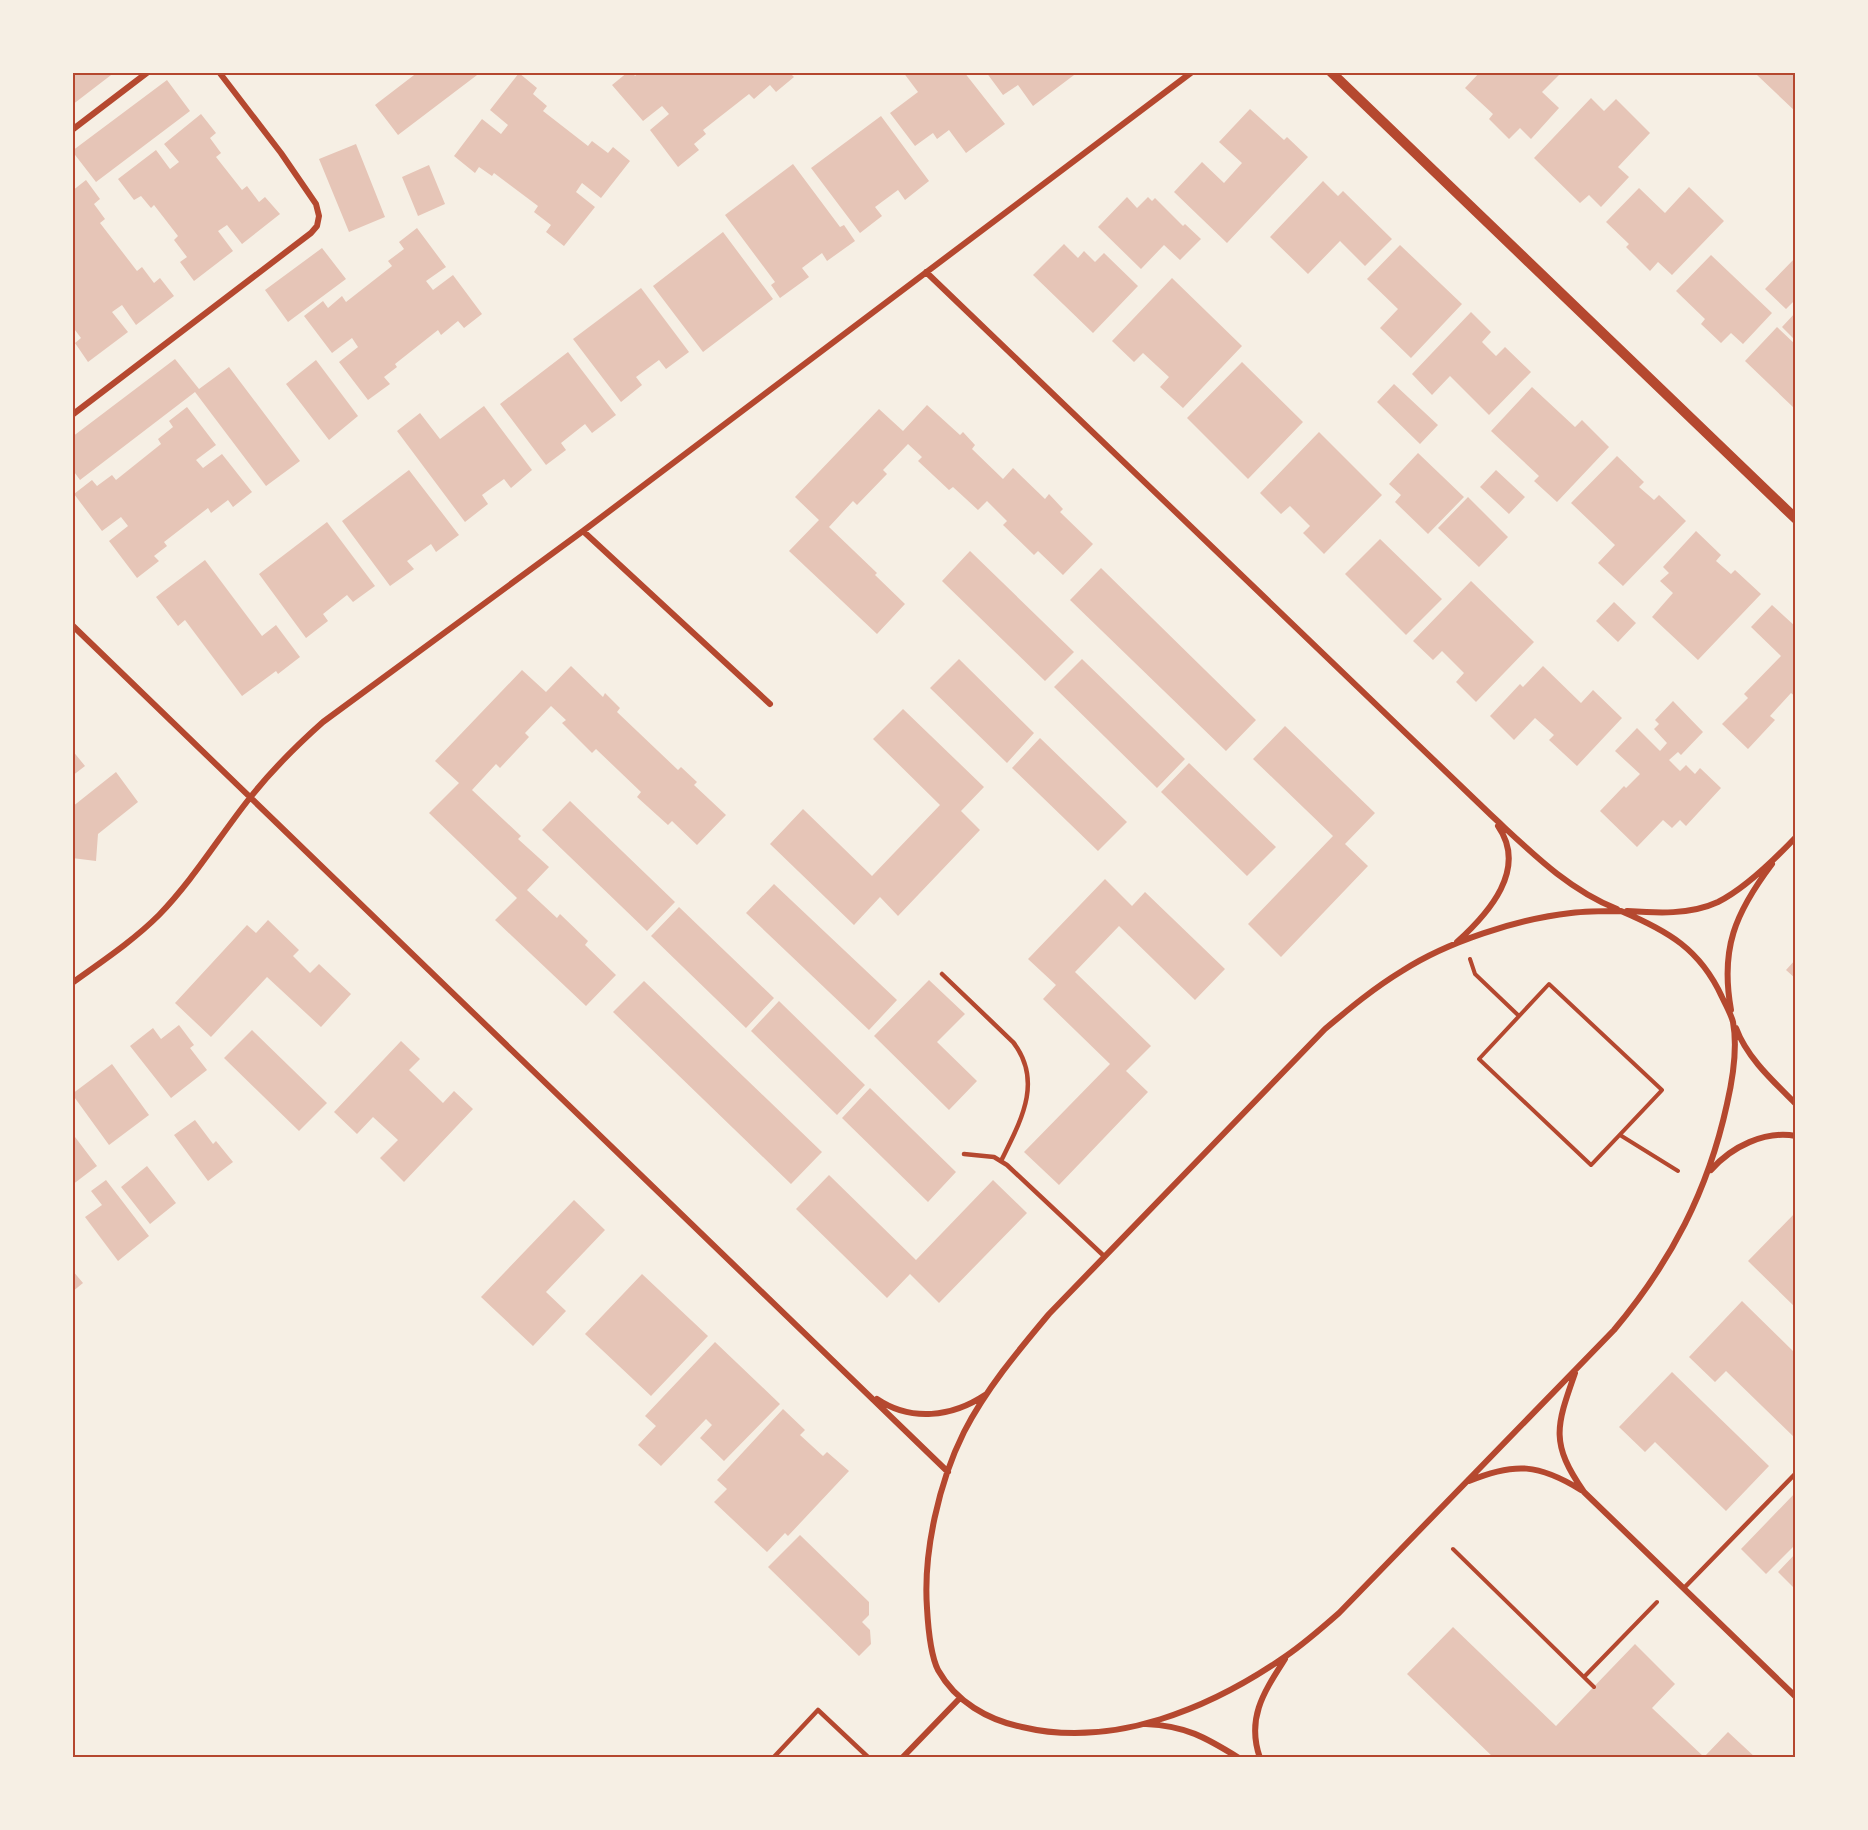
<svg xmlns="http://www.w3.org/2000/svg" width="1868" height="1830" font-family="Barlow,sans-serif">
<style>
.building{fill:#e6c5b7}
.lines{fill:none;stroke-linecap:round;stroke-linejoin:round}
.path{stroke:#b5482f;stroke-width:4}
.service{stroke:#b5482f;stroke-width:4.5}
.minor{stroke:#b5482f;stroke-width:6}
.tertiary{stroke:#b5482f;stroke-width:10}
.neatline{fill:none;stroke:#b5482f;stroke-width:2}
</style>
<rect width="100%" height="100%" fill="#f6efe4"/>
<path class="building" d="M72 72H115L72 105Z
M418 72H481L398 135 375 105Z
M628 72H632L635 76 640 72H789L794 77 776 92 770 85 754 99 749 94 703 130 706 134 694 144 699 150 678 167 650 130 669 114 662 106 643 121 612 85Z
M903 72H964L1005 124 966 153 949 130 937 139 933 133 915 146 890 113 918 92Z
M986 72H1078L1033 106 1018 85 1003 95Z
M1480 72H1558L1560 74 1542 92 1559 108 1531 139 1520 128 1509 139 1489 119 1493 114 1465 88Z
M1759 72H1796V112L1757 75Z
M519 73 537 88 533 94 547 106 543 111 588 146 592 141 608 153 613 147 630 161 601 198 582 183 576 192 595 207 564 246 546 232 551 225 534 212 538 206 494 173 492 176 479 167 475 173 454 156 482 119 501 134 508 125 490 110Z
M167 80 190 111 96 182 72 151Z
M1591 98 1604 111 1616 99 1650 133 1618 167 1629 177 1601 207 1589 195 1580 203 1534 158Z
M1250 109 1284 140 1287 137 1308 157 1227 243 1174 192 1202 162 1224 183 1242 163 1219 142Z
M201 114 216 133 210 138 221 153 216 157 242 190 247 186 259 202 265 197 280 214 242 244 227 225 218 231 233 251 194 281 180 262 187 257 174 240 178 236 154 205 151 208 141 196 134 200 118 179 156 150 170 169 179 162 164 144Z
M881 116 929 181 905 200 898 190 875 207 882 216 860 233 811 168Z
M356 144 385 217 349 232 319 159Z
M793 164 840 227 844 225 855 241 827 261 822 253 802 268 809 277 780 298 771 285 775 282 725 215Z
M429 165 445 204 418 216 402 177Z
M86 180 100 199 94 204 105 219 100 223 137 271 142 267 154 283 160 278 174 296 136 325 122 305 112 312 128 332 88 362 75 343 81 338 72 326V191Z
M1323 181 1338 196 1343 191 1392 239 1365 266 1340 241 1308 274 1270 237Z
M1689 187 1724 221 1672 275 1658 262 1650 271 1626 247 1629 244 1606 222 1639 188 1665 213Z
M1127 197 1137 208 1148 197 1152 201 1155 198 1183 226 1185 224 1201 239 1180 260 1164 245 1141 269 1098 227Z
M417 228 446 267 426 281 433 290 453 275 482 314 464 328 458 321 441 335 438 330 395 364 397 367 384 377 390 384 368 400 339 362 358 347 352 338 332 353 304 316 323 301 328 308 342 296 346 302 392 266 388 261 404 249 399 242Z
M723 232 773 299 703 352 653 286Z
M1064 244 1078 258 1084 251 1095 262 1104 253 1138 286 1093 333 1033 275Z
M1400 245 1462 304 1411 358 1380 328 1398 309 1367 279Z
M322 248 346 279 288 322 265 290Z
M1711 255 1772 313 1743 344 1731 333 1721 343 1701 324 1705 319 1676 291Z
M1796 257V299L1786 309 1765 289Z
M1172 278 1242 346 1183 408 1160 387 1169 377 1143 353 1134 362 1112 341Z
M641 288 689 352 666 369 659 360 636 377 642 385 621 402 573 339Z
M1471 312 1491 332 1482 342 1496 356 1505 347 1531 372 1489 415 1450 376 1432 395 1412 374Z
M1796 312V341L1782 327Z
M1777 327 1796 345V403L1793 407 1745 361Z
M568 352 616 415 592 433 585 424 561 443 566 450 546 465 500 404Z
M175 359 199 389 229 367 300 461 266 486 195 392 80 480 72 469V437Z
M316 360 358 416 329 440 286 384Z
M1242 362 1303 422 1248 479 1187 418Z
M1394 384 1438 425 1420 444 1377 402Z
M1532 387 1575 427 1582 420 1609 447 1557 502 1534 481 1539 476 1491 431Z
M927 405 960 435 963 432 975 445 972 449 1003 479 1013 468 1045 499 1049 494 1063 509 1060 512 1093 544 1063 575 1038 551 1034 555 1003 525 1007 521 987 501 978 510 953 487 949 490 918 461 922 457 908 444 883 470 887 474 857 505 853 501 829 527 877 573 875 575 905 604 877 634 789 551 819 520 795 497 879 409 903 431Z
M484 406 532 470 511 488 504 479 482 495 488 504 465 522 397 431 420 413 440 439Z
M187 407 216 445 196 460 203 468 222 454 252 492 233 507 228 500 211 513 208 508 164 542 167 546 154 556 159 561 137 578 109 541 128 526 121 517 102 531 74 494 92 480 97 486 112 475 116 480 161 444 158 439 173 427 169 421Z
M1319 432 1382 495 1324 554 1303 533 1310 526 1290 506 1281 514 1260 493Z
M1418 453 1464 497 1428 534 1395 502 1401 495 1389 484Z
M1617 456 1644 482 1639 487 1654 500 1659 495 1686 521 1623 586 1598 563 1615 545 1571 503Z
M409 470 459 535 436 552 431 544 407 561 414 569 390 586 342 521Z
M1496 470 1525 497 1509 514 1480 487Z
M1468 497 1508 537 1479 567 1438 528Z
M327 522 375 586 353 602 347 595 323 614 328 621 306 638 259 574Z
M1696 531 1721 555 1716 561 1731 574 1735 570 1761 594 1698 660 1652 617 1673 593 1660 581 1669 573 1663 567Z
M1380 539 1442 599 1406 635 1345 574Z
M970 551 1074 652 1045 681 942 581Z
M205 560 262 636 276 625 300 657 278 674 276 671 242 696 185 620 178 626 156 597Z
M1101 568 1256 720 1226 751 1070 600Z
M1471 581 1534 642 1476 702 1456 682 1464 673 1442 651 1433 660 1413 641Z
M1614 602 1636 623 1618 642 1596 621Z
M1772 605 1796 627V697L1791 693 1770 716 1775 720 1748 749 1722 724 1748 698 1744 694 1781 656 1751 627Z
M959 659 1034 733 1007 763 930 688Z
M1082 659 1185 759 1157 788 1054 687Z
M571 666 603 697 605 693 620 708 617 712 678 770 681 767 697 782 694 785 726 815 697 845 672 821 668 825 637 797 641 792 596 749 592 753 562 723 566 720 551 706 525 733 529 737 500 768 496 764 472 790 521 836 518 839 549 867 527 890 557 918 560 914 588 941 585 945 616 975 586 1006 495 920 517 898 429 813 459 783 435 761 522 670 546 692Z
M1543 666 1581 703 1593 690 1622 718 1577 766 1549 740 1554 735 1535 718 1514 740 1490 716 1520 684 1523 687Z
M1673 701 1703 732 1681 755 1678 752 1669 760 1680 771 1686 765 1695 774 1700 768 1721 788 1686 826 1680 820 1672 828 1663 820 1637 847 1600 811 1624 786 1626 788 1640 774 1615 751 1637 728 1660 751 1667 743 1654 729 1659 724 1655 720Z
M903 709 984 787 961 811 980 830 898 916 880 897 854 925 770 844 803 809 872 876 940 805 873 739Z
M1285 726 1375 813 1345 844 1368 866 1281 957 1248 924 1333 836 1253 759Z
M1040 738 1127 822 1098 851 1012 768Z
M72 750 85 766 72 776Z
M1189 763 1276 847 1247 876 1161 792Z
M116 772 138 802 98 834 96 861 72 858V807Z
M570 801 675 902 647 931 542 830Z
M1105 879 1132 906 1145 892 1225 969 1195 1000 1119 926 1075 972 1151 1046 1126 1071 1148 1092 1059 1185 1024 1152 1110 1064 1043 999 1056 985 1028 959Z
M774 884 897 1000 869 1030 746 913Z
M679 907 774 998 746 1028 651 936Z
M268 920 299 950 293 956 310 973 319 964 351 994 321 1027 267 977 211 1037 175 1003 247 925 256 933Z
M1796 959V979L1786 970Z
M929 980 965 1014 937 1042 977 1081 949 1110 874 1036Z
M644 981 822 1152 791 1184 613 1012Z
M779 1001 865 1085 837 1115 751 1031Z
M179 1025 194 1045 190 1048 207 1070 171 1098 130 1046 153 1028 161 1039Z
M252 1030 327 1103 299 1131 224 1058Z
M401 1041 420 1059 409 1070 443 1103 454 1091 473 1109 404 1182 380 1158 398 1140 373 1117 357 1134 334 1112Z
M112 1064 149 1115 109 1145 72 1094Z
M870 1088 956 1172 928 1202 842 1118Z
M195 1120 213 1144 216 1141 233 1162 208 1181 174 1135Z
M72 1133 97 1166 72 1185Z
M147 1166 176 1203 150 1224 121 1187Z
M829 1175 916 1260 993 1180 1027 1213 939 1303 910 1274 887 1298 796 1209Z
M106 1180 149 1236 118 1261 85 1217 102 1205 91 1191Z
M574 1200 605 1230 546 1292 566 1311 533 1346 481 1297Z
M1796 1212V1308L1748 1261Z
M72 1270 83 1283 72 1292Z
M642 1274 708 1336 651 1396 585 1334Z
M1742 1301 1796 1354V1439L1726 1371 1715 1382 1689 1357Z
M715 1342 780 1404 724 1461 700 1438 712 1425 706 1419 661 1466 638 1445 656 1426 645 1416Z
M1672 1372 1769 1466 1726 1511 1655 1442 1645 1452 1619 1427Z
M783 1409 805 1430 800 1435 823 1456 827 1452 849 1471 788 1536 785 1533 767 1552 714 1502 727 1489 717 1480Z
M1796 1492V1544L1766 1574 1741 1549Z
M800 1535 869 1602V1615L862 1622 870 1630 871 1644 859 1656 768 1567Z
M1796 1553V1590L1778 1572Z
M1453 1627 1556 1726 1635 1644 1675 1684 1652 1708 1704 1757 1728 1732 1756 1758H1494L1407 1674Z"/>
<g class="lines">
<path class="path" d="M1470 959 1475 974 1519 1016
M1549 984 1662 1090 1591 1165 1479 1059Z
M1620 1135 1678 1171
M1453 1549 1594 1687
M1584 1677 1657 1602"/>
<path class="service" d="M942 974 1013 1042C1044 1082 1020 1122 1001 1161
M964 1154 994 1157 1007 1165 1104 1256
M1684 1588 1796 1473
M773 1758 818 1710 869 1758"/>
<path class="minor" d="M72 130 148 72
M926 272 1491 815C1530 851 1567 889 1617 909
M72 415 311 233 317 226 319 216 316 204 281 153 219 72
M583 531 770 704
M72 625 948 1472
M1621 911C1668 931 1700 949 1722 997 1726 1005 1731 1014 1733 1022 1738 1049 1733 1078 1727 1104 1708 1191 1671 1262 1614 1330L1339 1613C1322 1628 1305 1643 1286 1656 1211 1708 1114 1749 1022 1727 988 1720 956 1702 938 1670 930 1654 928 1626 927 1608 923 1552 939 1482 964 1432 986 1389 1018 1351 1049 1314L1325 1029C1350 1008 1374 988 1402 971 1447 942 1517 919 1571 913 1587 911 1604 911 1621 911Z
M1627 911C1657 913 1690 915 1718 902 1744 889 1776 858 1796 837
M1457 942C1489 913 1528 869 1498 826
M72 983C101 962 133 941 159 915 193 880 219 837 249 799 271 771 296 746 323 722L583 531 1192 72
M1731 1010C1720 949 1735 913 1772 864
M1736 1028C1747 1058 1774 1082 1796 1104
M1711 1170C1731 1147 1765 1130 1796 1136
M1575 1373C1556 1427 1550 1443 1584 1492L1796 1697
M877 1399C911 1422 952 1417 985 1395
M1469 1481C1515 1462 1539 1464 1581 1490
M1146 1724C1186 1726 1205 1737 1239 1758
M902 1758 960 1698
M1260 1758C1246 1718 1264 1692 1285 1659"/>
<path class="tertiary" d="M1331 72 1796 519"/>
</g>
<rect width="1868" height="1830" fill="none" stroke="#f6efe4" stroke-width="147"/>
<rect x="74" y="74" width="1720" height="1682" class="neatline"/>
</svg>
